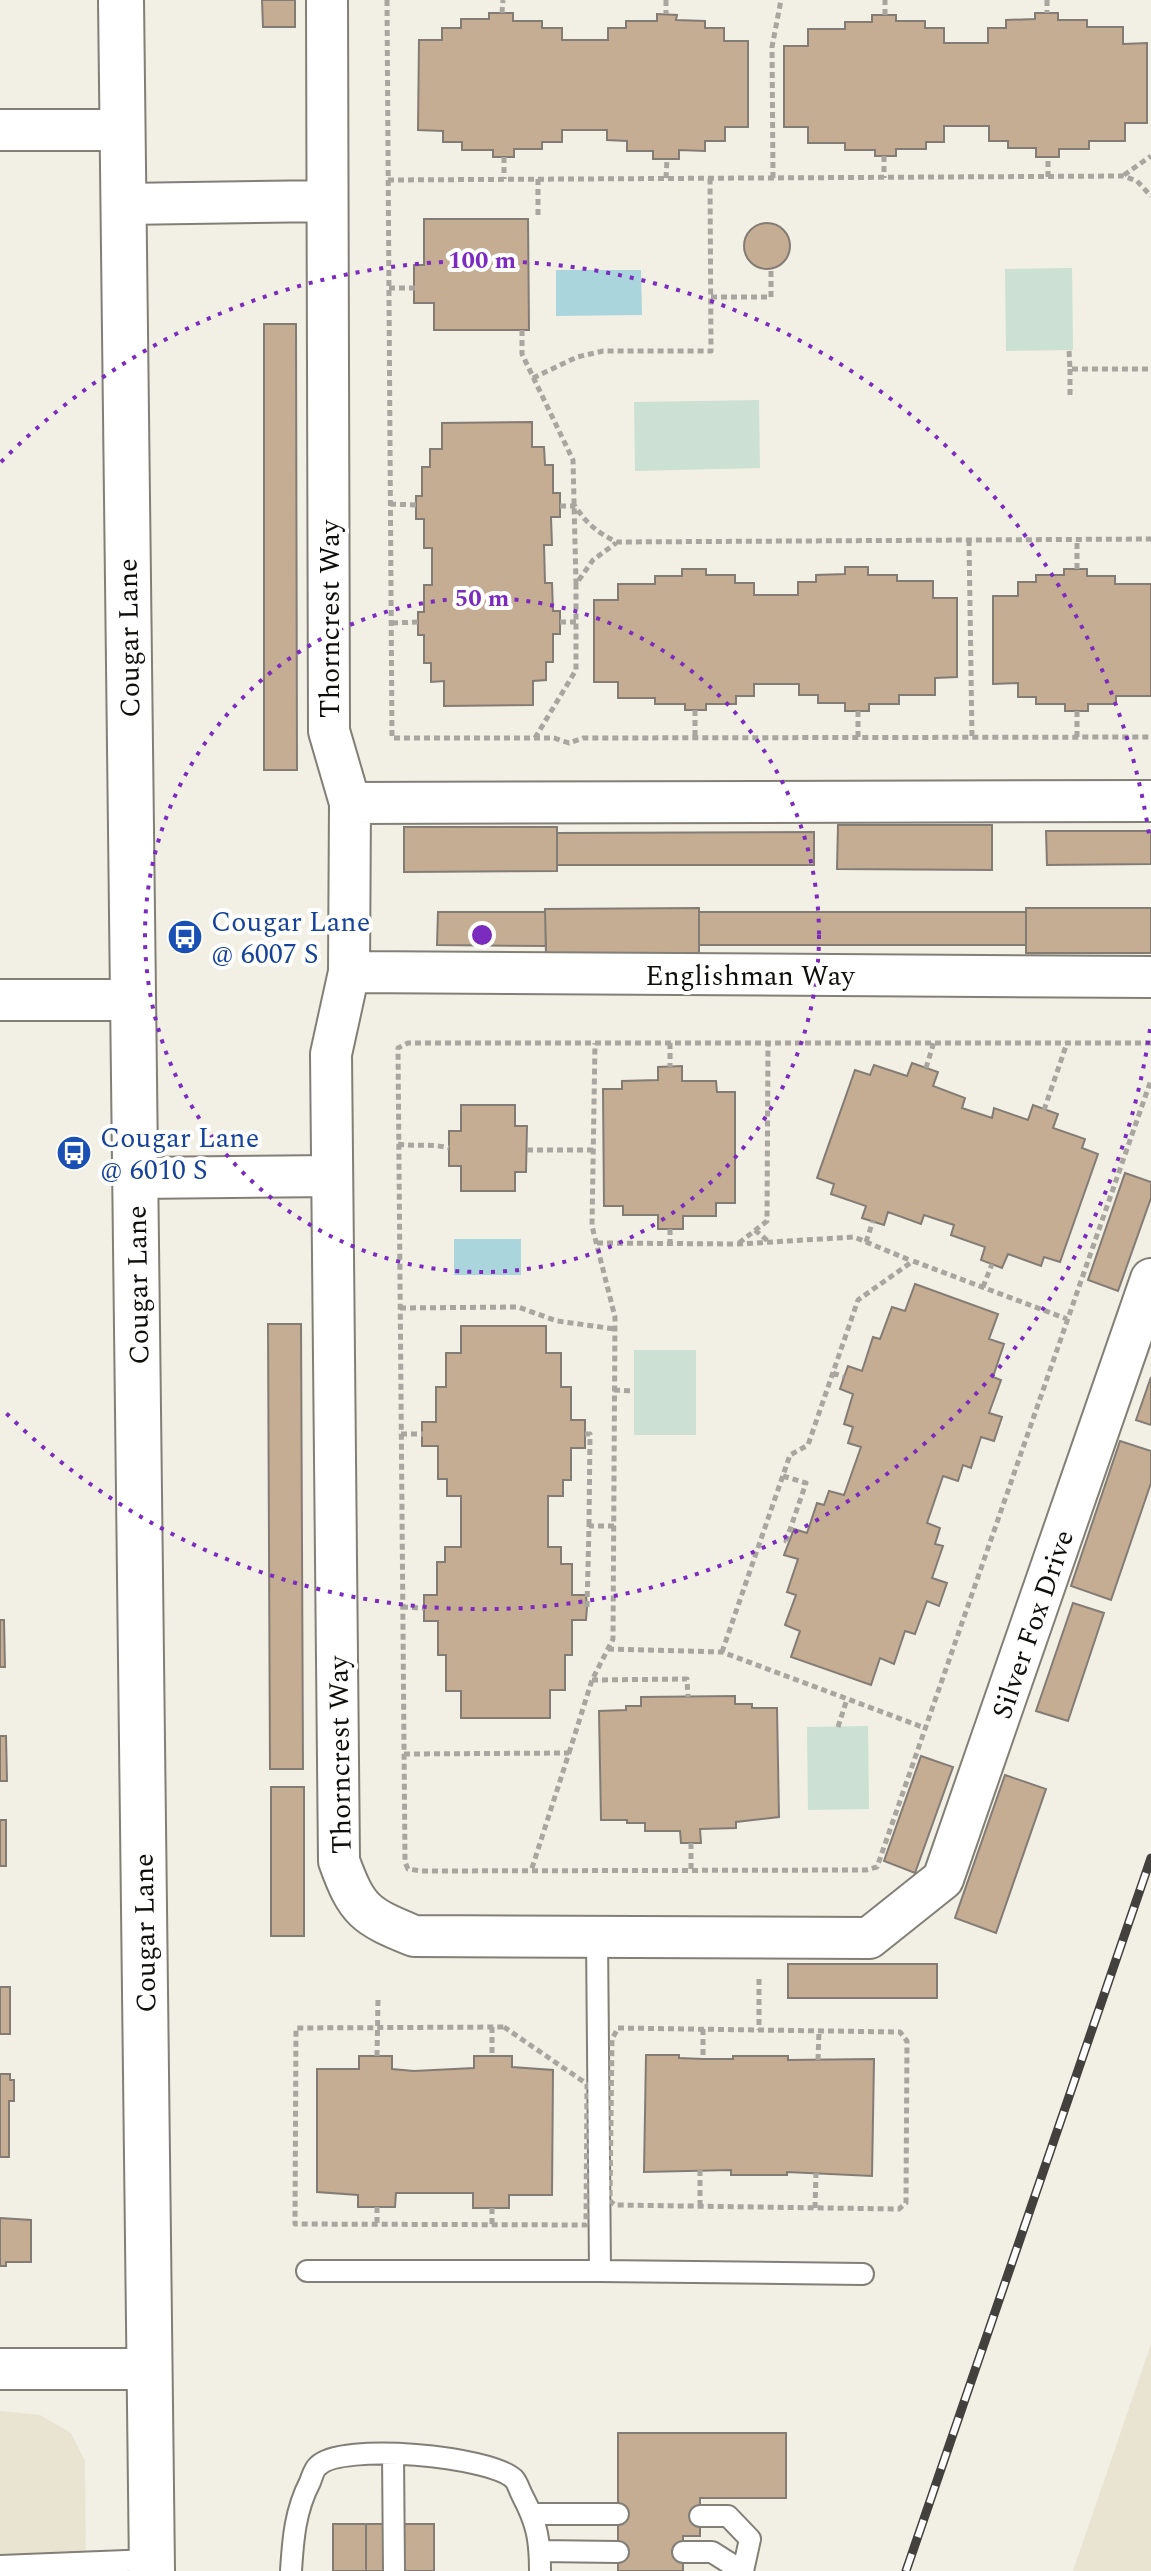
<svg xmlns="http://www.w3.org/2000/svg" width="1151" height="2571" font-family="Spectral,serif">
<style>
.built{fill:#e9e4d2}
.green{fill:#cce1d3}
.water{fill:#abd5dd}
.building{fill:#c5ad94;stroke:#837c75;stroke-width:2}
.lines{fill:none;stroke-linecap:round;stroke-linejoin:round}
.service-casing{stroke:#827f76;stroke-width:24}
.minor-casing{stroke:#827f76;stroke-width:44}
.secondary-casing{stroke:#827f76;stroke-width:48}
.path{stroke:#a9a69f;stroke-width:5;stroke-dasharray:6 4;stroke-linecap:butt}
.service{stroke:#fff;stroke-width:20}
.minor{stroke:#fff;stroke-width:40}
.secondary{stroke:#fff;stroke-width:44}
.rail-casing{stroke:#43413d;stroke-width:9}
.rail{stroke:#fff;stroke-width:6;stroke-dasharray:18;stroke-linecap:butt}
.ring{fill:none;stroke:#7b2cbf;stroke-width:4;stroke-dasharray:4 8}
.labels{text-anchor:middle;stroke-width:8;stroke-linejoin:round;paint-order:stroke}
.street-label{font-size:28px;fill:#0f0e0b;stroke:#fff}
.transit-label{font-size:28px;fill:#164399;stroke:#fff;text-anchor:start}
.centre{fill:#7b2cbf;stroke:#fff;stroke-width:4}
.ring-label{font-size:24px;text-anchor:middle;font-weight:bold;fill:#7b2cbf;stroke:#fff;stroke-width:8;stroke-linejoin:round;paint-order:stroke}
</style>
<rect width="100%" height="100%" fill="#f2efe5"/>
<path class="built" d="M1151 2344V2571H1073Z
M0 2411 40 2415 71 2433 85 2461 86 2571H0Z"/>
<path class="green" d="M1072 268 1073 350 1006 351 1005 269Z
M759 400 760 468 635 471 634 402Z
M634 1350H696V1435H634Z
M868 1726 869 1809 808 1810 807 1727Z"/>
<path class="water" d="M556 270H641L642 315 556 316Z
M454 1239H521V1275H454Z"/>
<path class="building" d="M262 0H295V27H263Z
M489 13H513V21H542V28H562V40H608V28H626V21H657V14L677 15 676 20 705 21V28H724V41H748V127H725V141H705V151L679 150V159H653V151H627V141L607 140V130H562V142H542V149H514V157H493V150H462V142H443V131L418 130 419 40H442V28H461V19H489Z
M1035 13H1058V20H1087V27H1123V44L1147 43V123H1125V141H1089V149H1059V157H1036V148H1008V141H989V126H944V142H926V149H896V156H875V150H845V143H808V127H784V46H808V29H845V22H872V15H896V21H925V28H944V43H988V28H1006V20L1035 19Z
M424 219H528L529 330H434V303H414V265H424Z
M744 246a23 23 0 1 1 46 0a23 23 0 1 1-46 0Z
M264 324H296L297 770H264Z
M532 422V447H544L545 465H553V493H560V517H551L552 545H544L545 583H552L553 611H560V634H553V662H546V680L533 681V705L444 706V681L431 682V663H424V635H418V612H424V585H432V548H424V519H416V496H422V467H430V449H442V423Z
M845 567H868V575H897V581H933V598H957V677L935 678V695H899V704H869V711H845V703H818V695H799V684H754V696H736V704H706V710H685V704H655V698H618V682H594V600H618V584H655V576H682V569H706V575H735V583H754V595H798V582H816V575L845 574Z
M1064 569H1087V576H1115V584H1151V696H1116V704H1088V711H1065V704H1036V697H1018V683L993 684V596H1018V582H1036V575H1064Z
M838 825H992V870L837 869Z
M404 827H557V871L404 872Z
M1046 831H1151V864L1047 865Z
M814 832V865H557V833Z
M699 908V953L546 954 545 909Z
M1026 908H1151V953H1026Z
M438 912H545L546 946 437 945Z
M699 912H1026V945H699Z
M912 1063 938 1072 933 1086 965 1098 962 1108 992 1118 994 1108 1028 1120 1033 1105 1058 1114 1053 1128 1085 1139 1082 1148 1098 1154 1060 1262 1044 1257 1041 1266 1008 1254 1002 1268 981 1260 985 1247 951 1235 954 1225 924 1215 921 1224 888 1212 884 1225 862 1218 866 1206 831 1194 834 1184 817 1178 855 1070 870 1075 874 1065 907 1076Z
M682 1066V1081H716L717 1092H735V1203H716V1216H683V1229H658V1215H623V1206H604L603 1089H622V1081L658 1080V1067Z
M461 1105H515V1126H527L526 1172H515V1191H461V1166H449V1131H461Z
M1125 1173 1151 1182V1198L1118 1291 1088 1280Z
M915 1284 998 1314 989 1339 1004 1344 993 1377 1001 1380 989 1413 1002 1417 994 1441 981 1437 971 1468 963 1465 958 1481 943 1476 927 1523 940 1528 935 1544 943 1546 932 1578 947 1583 939 1606 927 1601 915 1634 905 1631 894 1664 880 1658 871 1685 791 1657 800 1631 785 1625 796 1595 787 1592 798 1559 784 1555 794 1529 807 1533 817 1503 824 1505 829 1491 844 1495 861 1447 848 1443 853 1427 844 1424 853 1394 840 1389 844 1377 848 1366 862 1371 873 1337 880 1339 892 1307 905 1311Z
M268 1324H301L303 1769H270Z
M461 1326H546V1353H561V1387H571V1420H585V1448H571V1480H563V1496H548V1547H561V1564H572V1595H586L587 1607 586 1620H572V1655H565V1690H550V1718H461V1691H446V1655H438V1621H424V1595H437V1562H445V1547H461V1496H447V1479H438V1446H422V1422H436V1387H446V1353H461Z
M1151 1377V1425L1136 1420Z
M1120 1441 1151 1451V1483L1111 1600 1071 1586Z
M1073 1603 1104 1613 1068 1721 1036 1711Z
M0 1620H4L5 1667H0Z
M735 1696V1704H752V1708H777L779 1817 736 1822V1828L700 1829 701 1843H681L680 1831H645V1823H627V1820H601L599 1711 626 1710V1706H641V1697Z
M0 1736H6L7 1781H0Z
M921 1756 953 1767 915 1873 884 1861Z
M1005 1775 1046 1789 996 1933 955 1918Z
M271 1787H304V1936H271Z
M0 1820H6V1866H0Z
M788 1964H937V1998H788Z
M0 1987H10V2034H0Z
M646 2055H679V2058L703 2059H733V2056H788V2060L874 2059 872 2176 787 2172V2175H731V2170L644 2172Z
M359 2056H392V2069L414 2071 474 2068V2056H512V2067L553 2070 552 2195H509V2208H473V2193H396L395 2207H358V2195L317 2192V2069H359Z
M0 2074H10V2080H14V2101H9V2157H0Z
M0 2218 31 2220V2262H6V2266H0Z
M618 2433H786V2498H700V2536H683V2571H618Z
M333 2524H366V2571H333Z
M366 2524H434V2571H366Z"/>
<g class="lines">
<defs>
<path id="service" d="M597 1937 600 2271 863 2274
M307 2271H600
M393 2454 394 2571
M532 2514H618
M700 2516H728L750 2539 743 2571
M540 2551 618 2552
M683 2552H712L742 2571
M0 2566 151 2560
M291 2571C293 2539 295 2511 310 2482 312 2477 314 2469 318 2466 341 2442 490 2456 514 2479 517 2482 520 2491 522 2495 537 2523 540 2540 540 2571"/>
<path id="minor" d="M327 0 329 731 350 803 349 972 331 1054 339 1861C357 1911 365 1916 414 1936L869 1938 943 1879 1151 1279
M0 130H123
M123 204 327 201
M350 803 1151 801
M349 972 1151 977
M0 1000H133
M135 1178 332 1176
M0 2369H149"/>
<path id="secondary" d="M121 0 152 2571"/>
</defs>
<use href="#service" class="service-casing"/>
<use href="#minor" class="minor-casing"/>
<use href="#secondary" class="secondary-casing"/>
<path class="path" d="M387 0 392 738H554L569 743 583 738 1151 737
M666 0V14
M1047 0V13
M502 13 503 0
M885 15V0
M884 156V178
M504 157V179
M1124 175 1151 156
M1048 177V157
M666 178 667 159
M773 178 772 47 781 0
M538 179V219
M388 180 1123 176 1137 181 1151 196
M389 288H415
M711 297H771V268
M522 330V354L573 460 576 584
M1069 351 1070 369H1151
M1070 369V396
M533 378 577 357 603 351H711L710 178
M390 504 416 505
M560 506H575C586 523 599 534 617 542L1151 539
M969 540 972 737
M1077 569V539
M560 622H576
M392 623 418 622
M695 710V738
M858 711V737
M1077 711V737
M535 738 576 670V584L593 560 616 543
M670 1043V1067
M1151 1043H408L398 1048 405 1862 408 1869 421 1871 866 1870 877 1867 1151 1080
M926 1068 934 1042
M1044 1110 1067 1043
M398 1144C416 1147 431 1143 449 1148
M527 1150H594
M670 1229V1244
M755 1230 769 1242
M866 1242 873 1221
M597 1243 739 1244 854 1237 912 1261
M739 1243 767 1221 768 1043
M983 1287 992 1264
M400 1308 518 1307 557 1321 615 1329
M833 1373 844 1377
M614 1390 634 1391
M401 1434H423
M585 1434H590L589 1526
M783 1476 806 1483 786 1541 790 1542
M402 1607 424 1608
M587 1607 589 1526H614
M608 1649 722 1652 925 1728
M722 1652 790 1455 808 1445 858 1300 913 1261 1067 1319
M592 1680 687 1679 688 1697
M838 1727 847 1699
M569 1753 592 1680 613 1639 615 1317 592 1226 595 1043
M404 1754 569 1753 531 1871
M691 1843V1871
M759 1979V2030
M492 2027V2056
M504 2027 587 2084 586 2225 295 2224 296 2028Z
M618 2028 900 2032 907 2041 906 2203 899 2209 615 2205 610 2201 612 2039Z
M703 2029V2059
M377 2056 378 1999
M818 2060 819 2031
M700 2170V2207
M377 2207V2225
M492 2208V2225
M815 2208 816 2173"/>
<use href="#service" class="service"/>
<use href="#minor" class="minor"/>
<use href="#secondary" class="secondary"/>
<defs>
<path id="rail" d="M906 2571 1151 1858"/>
</defs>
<use href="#rail" class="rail-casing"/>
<use href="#rail" class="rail"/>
</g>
<g class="ring">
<circle cx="482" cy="935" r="337"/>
<path d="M1150 1029A675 675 0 0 1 1 1408M1 462A675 675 0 0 1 1150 841"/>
</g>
<defs>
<symbol id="bus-disc" viewBox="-11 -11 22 22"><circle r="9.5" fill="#1a4fb4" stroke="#fff"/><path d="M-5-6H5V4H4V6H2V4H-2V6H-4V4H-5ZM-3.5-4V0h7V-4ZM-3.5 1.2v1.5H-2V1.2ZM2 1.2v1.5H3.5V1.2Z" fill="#fff"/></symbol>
</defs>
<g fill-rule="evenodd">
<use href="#bus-disc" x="165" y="917" width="40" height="40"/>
<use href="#bus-disc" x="54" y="1133" width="40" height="40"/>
</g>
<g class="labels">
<g class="street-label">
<text transform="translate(329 619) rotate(-90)" y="10">Thorncrest Way</text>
<text transform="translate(128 638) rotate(-91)" y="10">Cougar Lane</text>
<text x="750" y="985">Englishman Way</text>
<text transform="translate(137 1285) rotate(-91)" y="10">Cougar Lane</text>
<text transform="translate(1032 1624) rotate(-71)" y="10">Silver Fox Drive</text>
<text transform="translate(339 1755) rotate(-91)" y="10">Thorncrest Way</text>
<text transform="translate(144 1933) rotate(-91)" y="10">Cougar Lane</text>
</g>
<g class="transit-label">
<text x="211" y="931">Cougar Lane<tspan x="211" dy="32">@ 6007 S</tspan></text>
<text x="100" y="1147">Cougar Lane<tspan x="100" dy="32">@ 6010 S</tspan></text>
</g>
</g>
<circle cx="482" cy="935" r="12" class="centre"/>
<g class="ring-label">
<text x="482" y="268">100 m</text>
<text x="482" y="606">50 m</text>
</g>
</svg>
